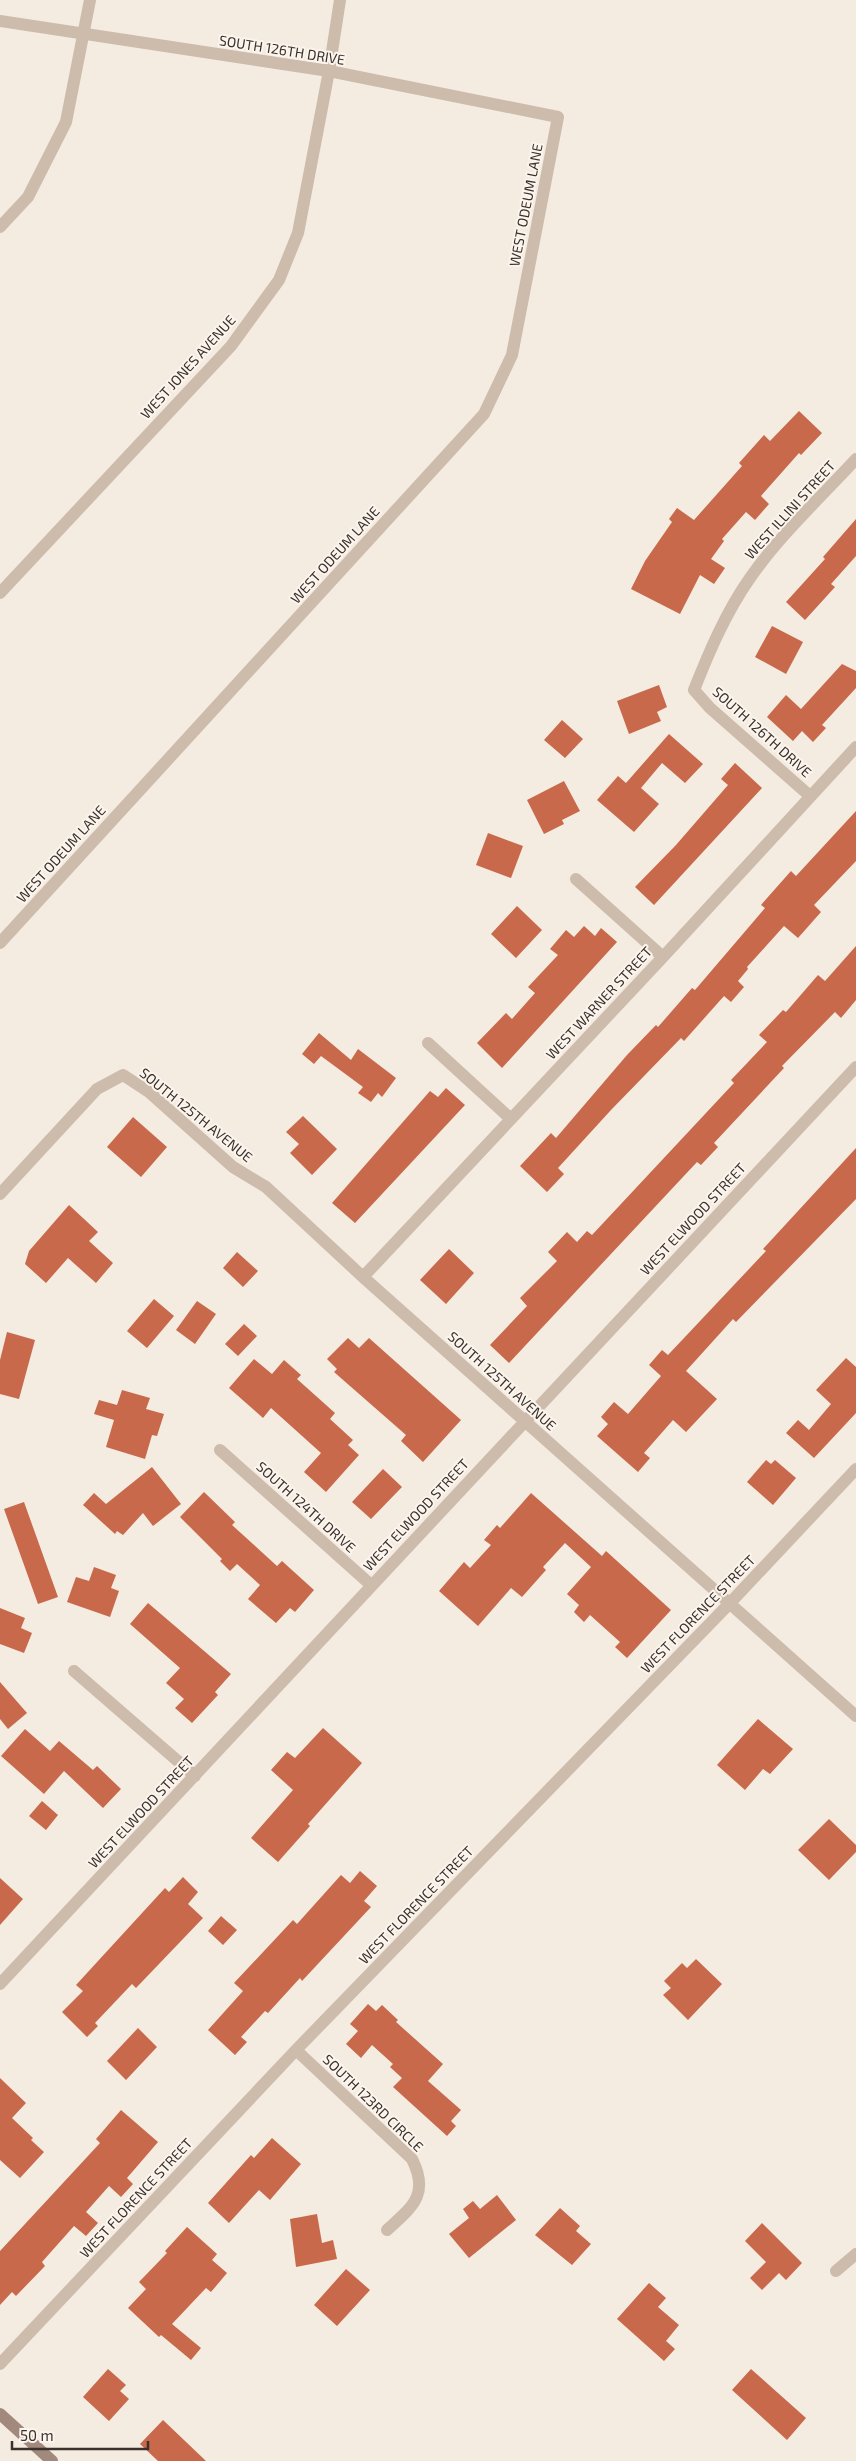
<svg xmlns="http://www.w3.org/2000/svg" width="856" height="2461" font-family="'Exo 2',sans-serif">
<style>
.building{fill:#c8694b}
.lines{fill:none;stroke-linecap:round;stroke-linejoin:round}
.street{stroke:#cdbbac;stroke-width:12}
.secondary{stroke:#a18a7d;stroke-width:12}
.labels{text-anchor:middle;stroke-width:4;stroke-linejoin:round;paint-order:stroke}
.street-label{font-size:14px;fill:#3b302b;stroke:#fbf5ee}
</style>
<rect width="100%" height="100%" fill="#f4ebe1"/>
<path class="building" d="M799 411 822 433 801 455 799 453 761 496 769 504 755 520 746 512 722 539 724 541 711 559 725 568 714 584 700 575 680 614 631 589 645 561 672 522 669 519 677 508 694 520 742 466 739 463 764 435 770 441Z
M856 519V556L831 584 835 587 805 620 786 602 825 559 823 557Z
M772 626 803 642 786 674 755 657Z
M842 664 856 671V688L822 725 826 728 813 742 802 731 793 741 767 717 786 695 801 709Z
M659 685 667 707 657 712 661 721 629 734 617 701Z
M562 720 583 739 565 758 544 740Z
M669 734 703 764 685 783 662 763 641 788 659 804 634 832 597 800 618 776 626 783Z
M735 763 762 788 654 905 635 887 676 845 728 785 721 779Z
M564 781 580 811 562 820 564 824 544 834 527 800Z
M856 811V861L814 905 821 912 798 938 784 926 747 967 748 969 738 981 744 987 731 1002 724 996 684 1041 681 1038 611 1110 558 1168 564 1174 547 1192 520 1166 551 1133 556 1138 627 1055 656 1025 658 1027 692 988 695 990 765 908 761 905 791 871 796 876Z
M488 833 523 846 511 878 476 865Z
M517 906 542 930 516 958 491 934Z
M584 926 595 936 601 928 617 942 502 1068 477 1043 506 1013 512 1019 535 993 528 987 558 955 550 949 566 930 574 937Z
M856 946V1000L841 1018 835 1012 782 1066 784 1068 714 1143 718 1147 701 1165 697 1162 509 1363 490 1345 527 1306 520 1298 557 1261 548 1252 567 1232 577 1242 587 1231 592 1235 734 1083 731 1080 767 1042 759 1035 783 1010 786 1012 818 975 825 981Z
M319 1033 351 1060 358 1049 396 1078 382 1097 378 1093 371 1102 358 1093 363 1087 321 1056 314 1064 302 1054Z
M446 1088 465 1105 355 1223 332 1203 430 1091 438 1097Z
M303 1116 337 1149 312 1175 290 1153 299 1144 286 1132Z
M133 1117 167 1147 141 1177 107 1147Z
M856 1148V1199L736 1322 733 1319 686 1371 717 1399 686 1432 673 1420 644 1453 650 1458 638 1472 597 1436 608 1424 601 1417 614 1402 628 1414 661 1376 649 1365 662 1350 668 1355 766 1251 763 1249Z
M69 1205 98 1232 89 1241 113 1263 96 1283 68 1258 46 1283 25 1264 29 1251Z
M449 1249 474 1273 446 1304 420 1280Z
M237 1252 258 1271 243 1287 223 1268Z
M154 1299 174 1316 147 1348 127 1331Z
M197 1301 216 1314 195 1344 176 1330Z
M244 1324 257 1336 238 1356 225 1344Z
M7 1332 35 1340 19 1399 0 1394V1360Z
M348 1338 359 1348 369 1338 461 1420 423 1462 401 1441 406 1435 334 1372 337 1369 327 1359Z
M846 1358 856 1367V1413L814 1458 786 1433 798 1420 809 1430 831 1404 816 1390Z
M254 1359 272 1374 284 1360 301 1375 297 1379 335 1413 330 1419 353 1440 348 1445 359 1455 326 1492 304 1472 321 1453 271 1408 263 1418 229 1388Z
M122 1390 150 1398 146 1409 164 1414 157 1436 152 1435 145 1459 106 1447 114 1420 94 1414 99 1400 117 1405Z
M766 1460 771 1464 775 1460 796 1478 773 1505 747 1482Z
M152 1467 181 1504 153 1526 143 1513 123 1535 117 1531 115 1534 83 1505 94 1493 106 1504Z
M383 1469 402 1487 371 1519 352 1502Z
M204 1492 235 1522 232 1525 277 1566 282 1561 314 1590 295 1612 290 1608 276 1623 248 1599 260 1585 237 1564 230 1571 220 1561 222 1559 180 1517Z
M531 1493 602 1556 606 1551 671 1610 627 1658 615 1647 620 1642 590 1615 584 1622 574 1612 579 1605 567 1594 591 1567 565 1543 543 1567 546 1570 522 1597 511 1588 478 1626 439 1591 464 1562 470 1568 491 1545 484 1540 497 1525 500 1528Z
M24 1502 58 1597 38 1604 4 1509Z
M94 1567 116 1575 111 1588 119 1591 110 1617 67 1602 76 1577 89 1581Z
M148 1603 231 1674 215 1692 218 1695 192 1723 175 1708 184 1699 166 1683 180 1668 130 1624Z
M0 1608 25 1618 21 1628 32 1633 24 1653 0 1644Z
M0 1682 27 1713 8 1729 0 1719Z
M758 1719 793 1749 770 1774 763 1769 745 1790 717 1765Z
M323 1728 362 1763 308 1824 310 1826 278 1862 251 1838 293 1790 271 1770 287 1752 295 1758Z
M25 1729 50 1751 59 1741 93 1770 97 1766 121 1789 103 1808 64 1771 44 1794 1 1756Z
M42 1801 58 1815 46 1830 29 1816Z
M829 1819 856 1845V1852L829 1880 798 1850Z
M360 1871 377 1886 364 1901 371 1907 302 1981 300 1978 268 2013 265 2011 241 2037 247 2042 235 2055 208 2030 243 1991 234 1983 293 1920 297 1924 341 1875 350 1883Z
M183 1877 198 1892 188 1904 203 1918 136 1988 132 1984 95 2023 98 2026 87 2037 62 2012 83 1991 76 1985 165 1888 169 1892Z
M0 1878 23 1899 0 1925Z
M221 1916 237 1930 223 1945 208 1931Z
M696 1959 722 1984 688 2020 663 1995 671 1988 664 1981 682 1963 687 1968Z
M368 2004 376 2011 382 2005 398 2020 396 2022 443 2064 428 2081 461 2110 451 2121 456 2126 447 2136 393 2087 402 2078 390 2067 393 2064 372 2045 361 2058 346 2044 358 2031 350 2024Z
M138 2028 157 2047 126 2080 107 2061Z
M0 2078 26 2103 12 2118 33 2138 31 2140 44 2152 20 2178 0 2160Z
M121 2110 158 2142 127 2178 133 2184 121 2197 109 2186 86 2212 98 2223 86 2236 74 2226 42 2262 45 2266 16 2296 12 2292 0 2305V2251L100 2143 96 2139Z
M272 2138 301 2164 270 2200 259 2190 229 2223 208 2203 251 2155 254 2158Z
M497 2195 516 2220 469 2258 449 2234 469 2218 463 2209 473 2201 480 2209Z
M560 2208 580 2226 576 2231 591 2244 572 2265 535 2235Z
M317 2214 322 2243 333 2240 337 2259 296 2267 290 2219Z
M762 2223 802 2263 786 2280 779 2273 762 2290 750 2278 766 2262 745 2241Z
M187 2227 217 2254 212 2260 227 2273 211 2292 206 2288 172 2324 201 2348 191 2360 161 2335 159 2337 128 2308 146 2289 139 2282 167 2253 165 2251Z
M346 2269 370 2290 337 2326 314 2305Z
M649 2283 666 2298 658 2307 679 2325 666 2341 675 2349 664 2361 617 2319Z
M108 2369 126 2385 120 2391 129 2399 109 2421 83 2397Z
M751 2369 806 2418 787 2440 732 2390Z
M163 2420 206 2461H158L140 2444Z"/>
<g class="lines">
<path class="street" d="M0 21 329 71 558 117 512 355 484 414 0 943
M0 227 28 197 66 122 90 0
M0 593 231 346 279 280 298 233 329 71 340 0
M810 796 710 708 694 690C709 652 726 612 750 578 780 535 820 498 856 459
M576 879 663 957
M428 1043 511 1119
M0 1194 97 1089 123 1075 149 1092 233 1167 266 1187 363 1277 856 1716
M363 1277 663 957 856 747
M220 1450 371 1585
M74 1671 195 1776
M0 1984 856 1067
M296 2050 412 2159C430 2195 412 2207 387 2230
M836 2271 856 2254
M0 2364 296 2050 730 1603 856 1469"/>
<path class="secondary" d="M0 2414 52 2461"/>
</g>
<g class="labels">
<g class="street-label">
<text transform="translate(282 50) rotate(9)" y="5">SOUTH 126TH DRIVE</text>
<text transform="translate(526 205) rotate(-79)" y="5">WEST ODEUM LANE</text>
<text transform="translate(188 367) rotate(-48)" y="5">WEST JONES AVENUE</text>
<text transform="translate(790 510) rotate(-48)" y="5">WEST ILLINI STREET</text>
<text transform="translate(335 555) rotate(-48)" y="5">WEST ODEUM LANE</text>
<text transform="translate(762 732) rotate(42)" y="5">SOUTH 126TH DRIVE</text>
<text transform="translate(61 854) rotate(-48)" y="5">WEST ODEUM LANE</text>
<text transform="translate(599 1003) rotate(-47)" y="5">WEST WARNER STREET</text>
<text transform="translate(196 1115) rotate(39)" y="5">SOUTH 125TH AVENUE</text>
<text transform="translate(693 1219) rotate(-47)" y="5">WEST ELWOOD STREET</text>
<text transform="translate(502 1381) rotate(42)" y="5">SOUTH 125TH AVENUE</text>
<text transform="translate(306 1507) rotate(42)" y="5">SOUTH 124TH DRIVE</text>
<text transform="translate(416 1515) rotate(-47)" y="5">WEST ELWOOD STREET</text>
<text transform="translate(698 1614) rotate(-46)" y="5">WEST FLORENCE STREET</text>
<text transform="translate(141 1812) rotate(-47)" y="5">WEST ELWOOD STREET</text>
<text transform="translate(416 1905) rotate(-46)" y="5">WEST FLORENCE STREET</text>
<text transform="translate(373 2103) rotate(44)" y="5">SOUTH 123RD CIRCLE</text>
<text transform="translate(136 2198) rotate(-47)" y="5">WEST FLORENCE STREET</text>
</g>
</g>
<path d="M12 2441v8h136v-8" fill="none" stroke="#3b302b" stroke-width="2.5"/>
<text x="20" y="2441" font-size="15" fill="#3b302b" stroke="#fbf5ee" stroke-width="4" paint-order="stroke">50 m</text>
</svg>
